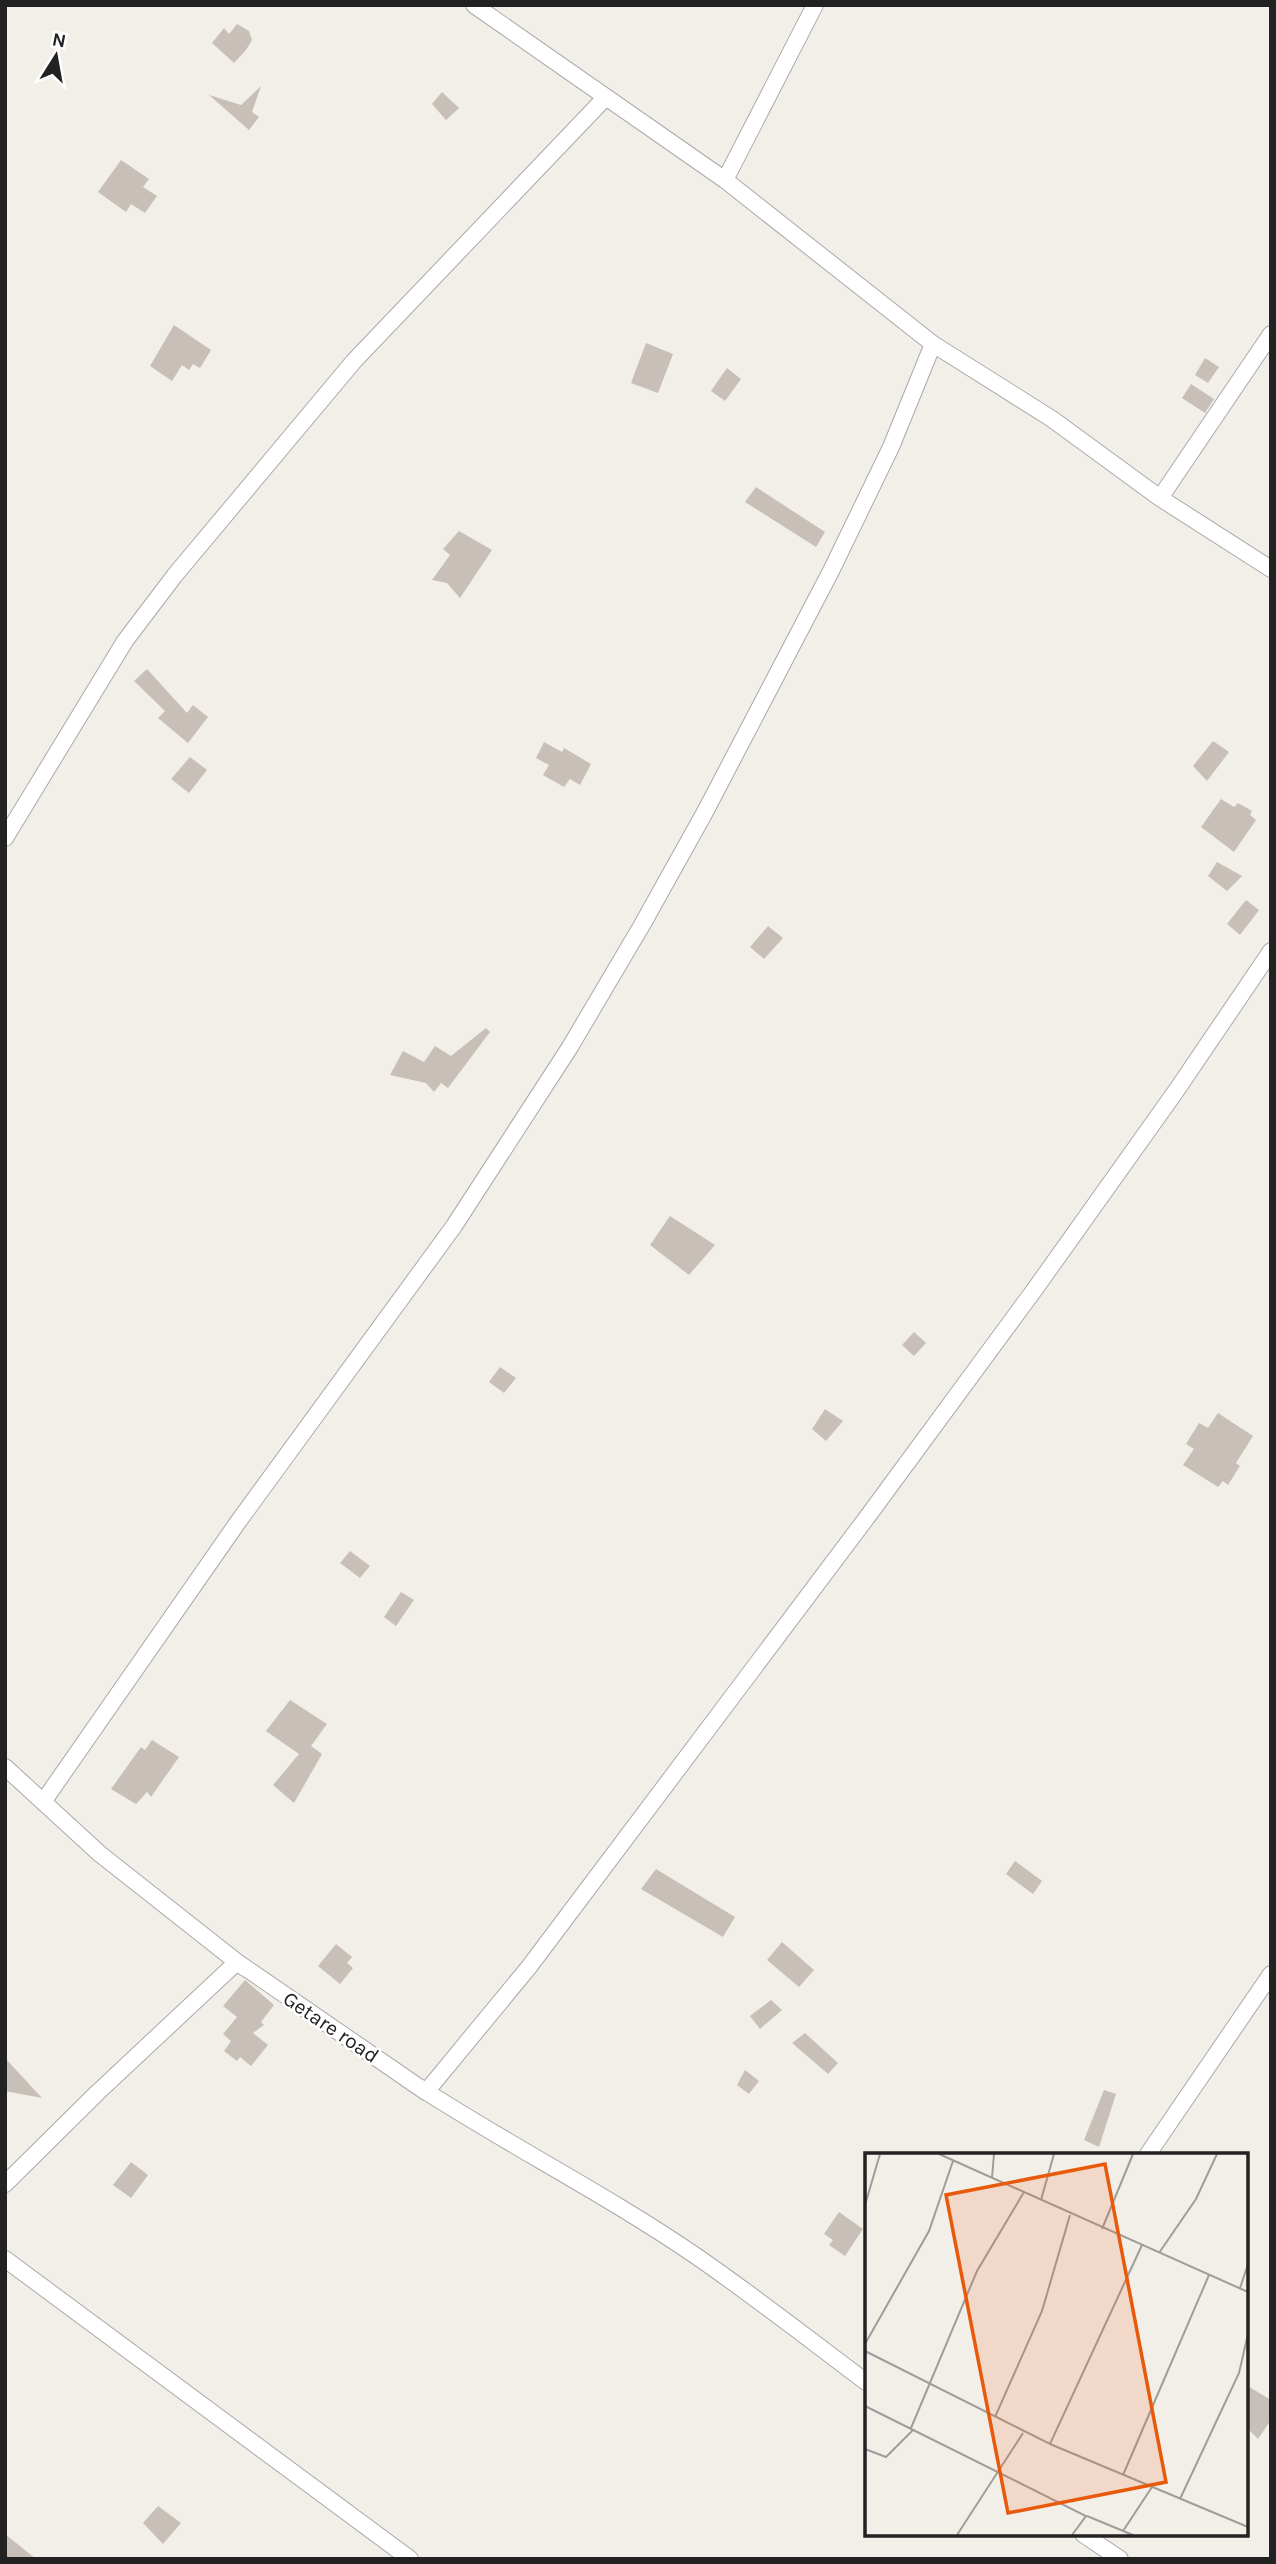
<svg xmlns="http://www.w3.org/2000/svg" width="1276" height="2564" font-family="Karla,sans-serif">
<style>
.building{fill:#c7bfb8}
.lines{fill:none;stroke-linecap:round;stroke-linejoin:round}
.minor-casing{stroke:#a9a9a9;stroke-width:18}
.minor{stroke:#fff;stroke-width:16}
.labels{text-anchor:middle;stroke-width:5;stroke-linejoin:round;paint-order:stroke}
.street-label{font-size:21px;fill:#222;stroke:#fff}
.inset-road{fill:none;stroke:#9f9d99;stroke-width:2}
.view{fill:#e8590c;fill-opacity:0.15;stroke:#e8590c;stroke-width:3.5}
.inset-edge{fill:none;stroke:#222;stroke-width:3.5}
</style>
<rect width="100%" height="100%" fill="#f2efe9"/>
<path class="building" d="M237 24 249 31 252 40 246 50 234 63 212 43 224 28 229 34Z
M261 86 252 112 259 117 249 130 209 95 241 105Z
M442 92 459 108 446 120 432 104Z
M121 160 149 179 143 187 157 196 145 213 131 204 126 212 98 192Z
M174 325 211 350 200 368 193 364 189 370 182 365 172 381 150 366Z
M646 343 673 354 658 393 631 383Z
M1205 358 1219 367 1208 383 1195 375Z
M727 368 741 379 725 401 711 391Z
M1191 384 1214 399 1205 413 1182 398Z
M756 487 825 532 816 547 745 502Z
M459 531 492 550 460 598 447 583 432 580 450 555 443 549Z
M147 669 187 713 193 705 208 717 188 743 158 718 165 711 134 681Z
M1213 741 1229 752 1207 781 1193 766Z
M544 742 562 752 564 748 591 764 580 785 570 779 564 787 543 775 549 765 536 758Z
M190 757 207 770 189 793 171 779Z
M1221 799 1234 807 1238 803 1252 811 1250 815 1256 820 1234 852 1201 827Z
M1217 862 1242 876 1227 891 1208 876Z
M1246 900 1259 910 1240 935 1227 924Z
M768 926 783 938 764 959 750 947Z
M486 1028 490 1032 448 1088 441 1083 434 1092 426 1083 390 1075 403 1051 424 1062 435 1046 451 1056Z
M670 1216 715 1245 689 1275 650 1245Z
M914 1332 926 1343 914 1356 902 1345Z
M500 1367 516 1378 504 1393 489 1382Z
M825 1409 843 1421 826 1441 812 1429Z
M1218 1413 1253 1436 1236 1463 1240 1466 1228 1485 1223 1481 1218 1487 1183 1465 1194 1449 1186 1444 1199 1423 1208 1428Z
M350 1551 370 1566 360 1578 340 1563Z
M401 1592 414 1600 396 1626 384 1617Z
M290 1700 327 1724 311 1746 322 1754 294 1803 273 1785 299 1754 266 1731Z
M152 1740 179 1757 151 1797 147 1792 136 1804 111 1789 141 1747 145 1750Z
M1015 1861 1042 1881 1033 1894 1006 1874Z
M656 1869 735 1917 723 1937 641 1889Z
M782 1942 814 1970 799 1987 767 1960Z
M336 1944 352 1957 347 1963 353 1968 340 1984 318 1966Z
M245 1980 274 2005 261 2022 264 2025 253 2033 268 2045 251 2066 240 2057 237 2061 224 2051 231 2041 223 2034 237 2017 223 2006Z
M771 2000 782 2010 760 2029 750 2016Z
M805 2033 838 2063 828 2074 792 2043Z
M5 2058 42 2098 5 2091Z
M745 2070 759 2081 749 2094 737 2085Z
M1104 2090 1116 2094 1099 2147 1084 2140Z
M131 2162 148 2175 131 2198 113 2185Z
M839 2212 863 2229 845 2256 829 2245 833 2240 824 2234Z
M1246 2385 1271 2400V2420L1258 2439 1246 2427Z
M158 2506 181 2523 163 2544 143 2523Z
M5 2534 36 2559H5Z"/>
<g class="lines">
<defs>
<path id="minor" d="M474 5 725 180 933 344 1052 419 1160 498 1271 569
M725 180 815 5
M1160 498 1271 334
M5 838 125 641 175 575 354 361 605 98
M5 1767 100 1854 237 1962 426 2092 529 1967 868 1516 1035 1289 1176 1091 1271 951
M43 1802 238 1522 454 1226 570 1047 642 925 705 812 831 571 891 447 933 344
M419 2087C510 2146 607 2195 696 2256 754 2296 810 2340 866 2382
M1148 2154 1271 1974
M5 2184 97 2093 237 1962 245 1968
M5 2259 410 2559
M1083 2534 1120 2559"/>
</defs>
<use href="#minor" class="minor-casing"/>
<use href="#minor" class="minor"/>
</g>
<g class="labels">
<g class="street-label">
<text transform="translate(331 2027) rotate(34)" y="7">Getare road</text>
</g>
</g>
<g transform="translate(865 2153)">
<rect width="383" height="383" fill="#f2efe9"/>
<path class="inset-road" d="M74 1 383 139M127 25 129 1M176 47 189 1M0 52 15 1M237 76 268 1M294 100 331 46 352 1M375 135 383 111M0 191 64 78 88 8M0 198 185 291 277 92M0 253 221 363 207 382M130 264 177 158 205 62M46 275 112 118 159 39M185 291 383 374M0 296 21 304 48 277M258 322 344 122M315 346 374 220 383 181M222 363 268 382M258 378 287 334M92 382 158 280"/>
<path class="view" d="M240 11 301 329 143 360 81 42Z"/>
<rect width="383" height="383" class="inset-edge"/>
</g>
<rect width="1276" height="2564" fill="none" stroke="#222222" stroke-width="14"/>
<g transform="translate(56 56) rotate(11)" stroke="#ffffff" stroke-width="5" paint-order="stroke">
<path d="M0-5L12 26L0 18L-12 26Z" fill="#222222"/>
<text y="-10" font-size="19" font-weight="bold" text-anchor="middle" fill="#222222">N</text>
</g>
</svg>
